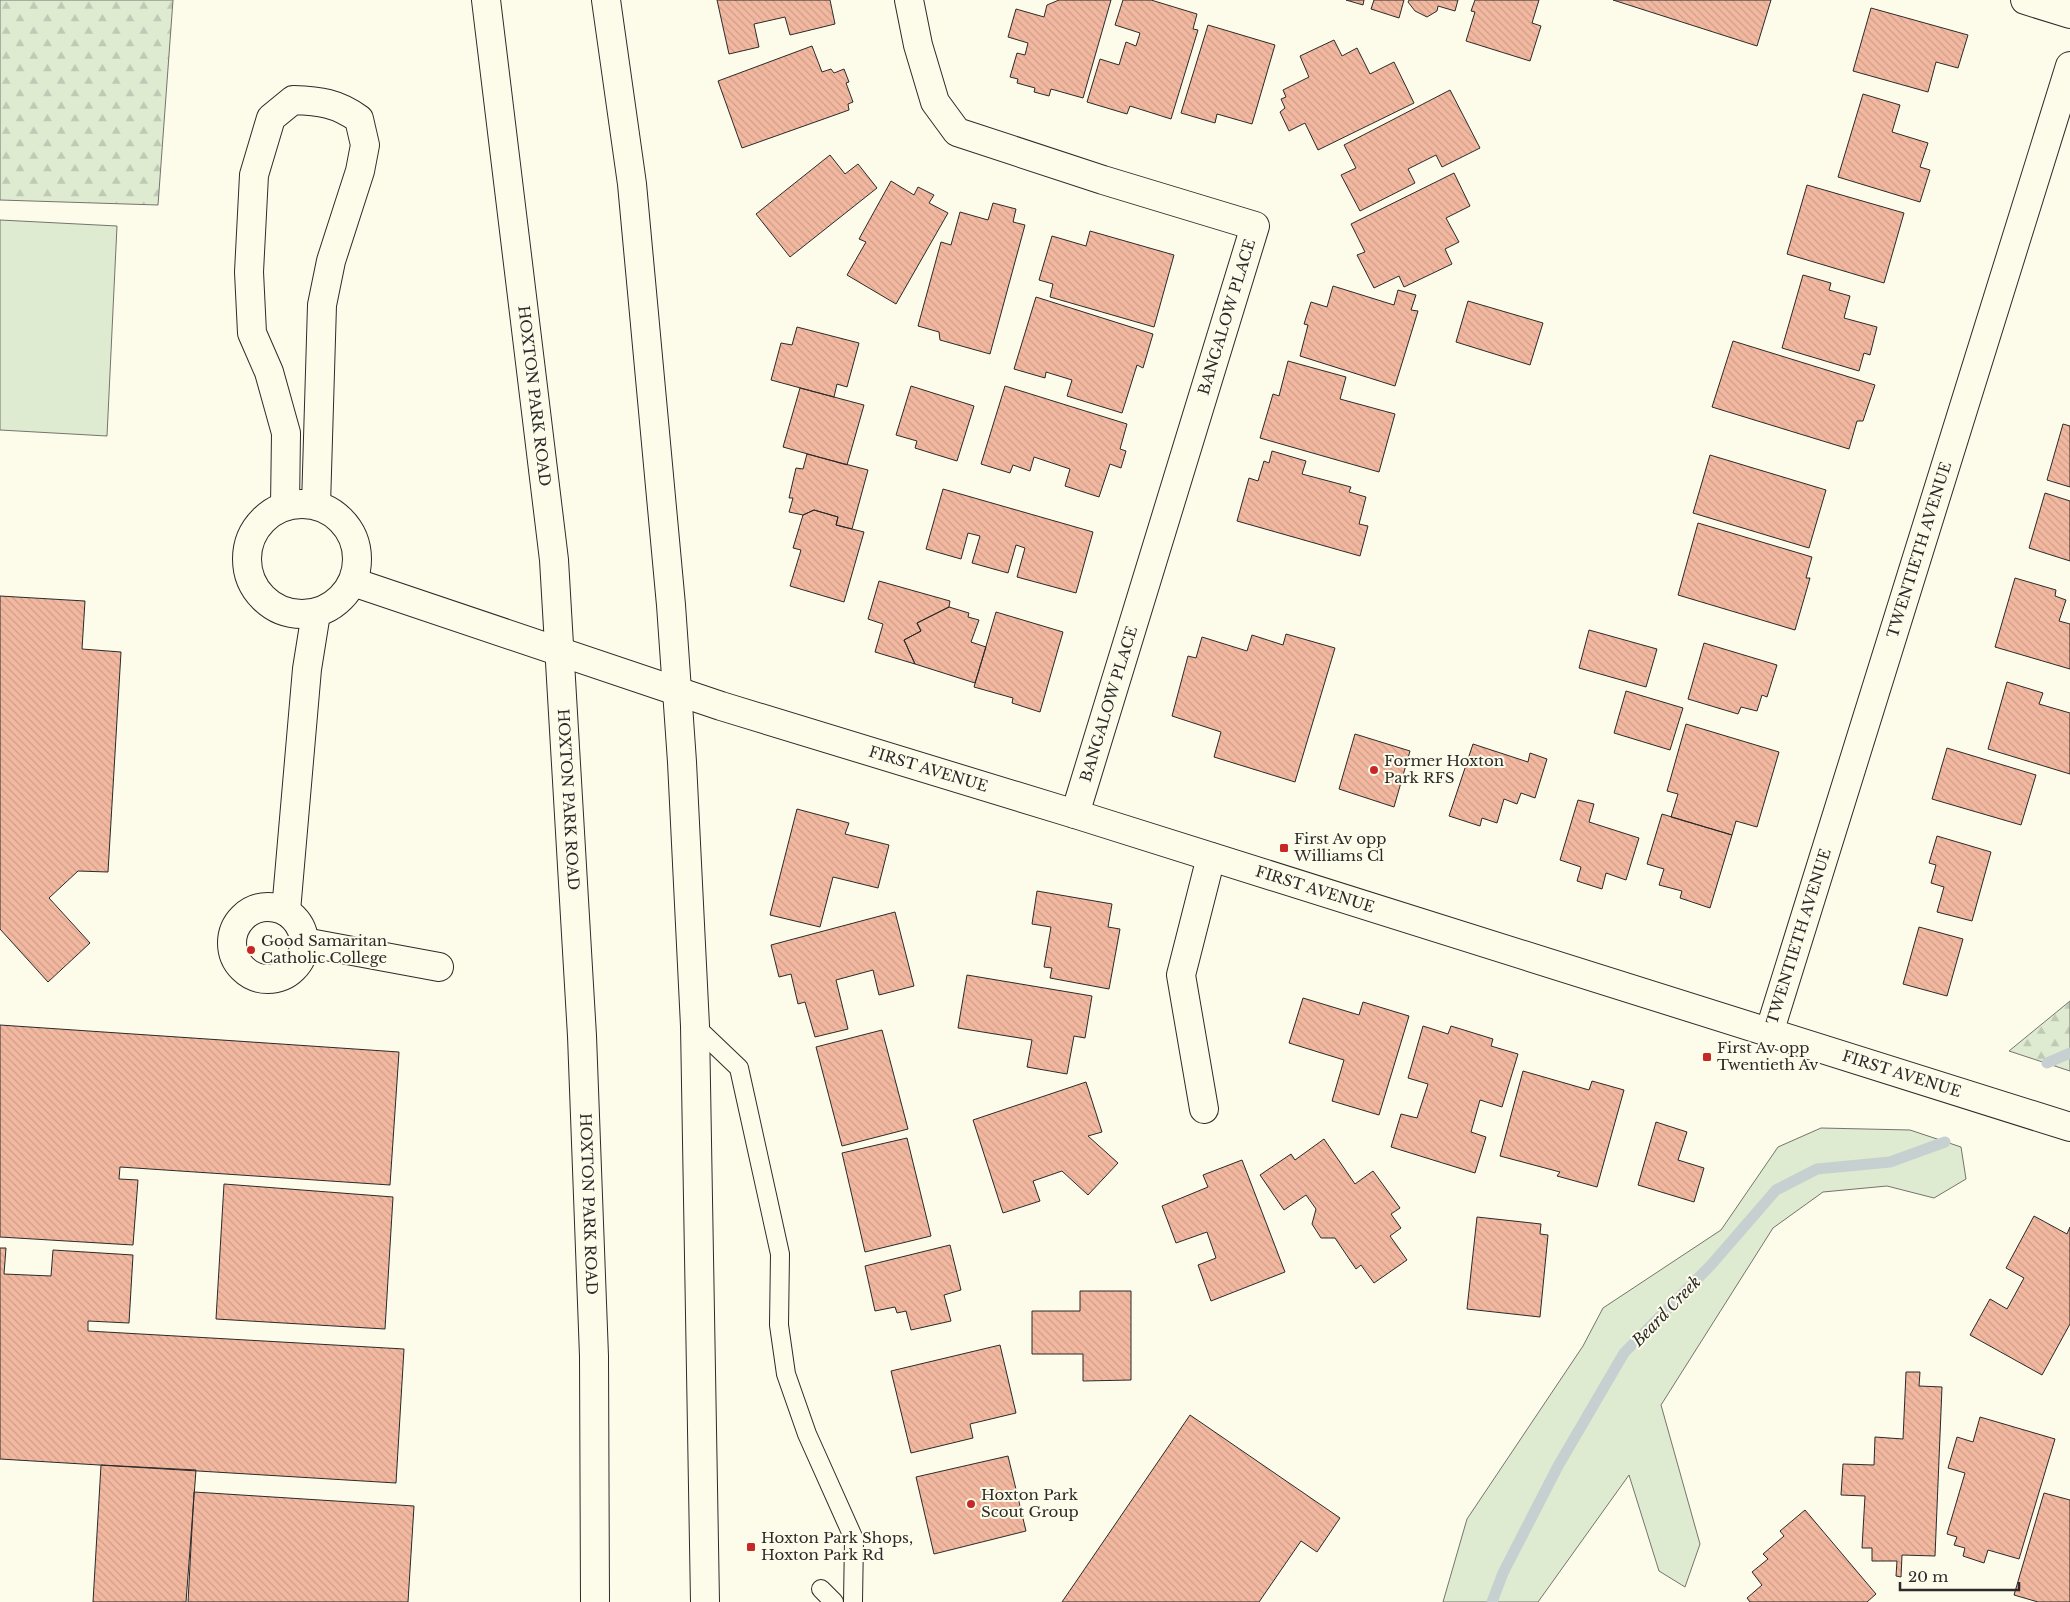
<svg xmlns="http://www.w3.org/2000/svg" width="2070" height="1602" font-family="'Libre Baskerville',serif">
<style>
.grass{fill:#deebd1;stroke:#74746e}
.forest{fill:url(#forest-firs);stroke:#74746e}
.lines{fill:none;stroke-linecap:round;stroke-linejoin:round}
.stream{stroke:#c7d0d0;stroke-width:11}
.building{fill:url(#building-back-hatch);stroke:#2b2b2b}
.service-casing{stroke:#2b2b2b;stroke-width:20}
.minor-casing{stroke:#2b2b2b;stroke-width:30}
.primary-casing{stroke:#2b2b2b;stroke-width:30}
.service{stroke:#fdfbea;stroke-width:18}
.minor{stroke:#fdfbea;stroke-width:28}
.primary{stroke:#fdfbea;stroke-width:28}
.poi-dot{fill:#c62828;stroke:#fdfbea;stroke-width:2}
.labels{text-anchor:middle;stroke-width:4;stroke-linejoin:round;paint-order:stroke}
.street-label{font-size:15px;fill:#2b2b2b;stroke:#fdfbea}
.poi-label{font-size:15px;fill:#2b2b2b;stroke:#fdfbea;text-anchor:start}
.water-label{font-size:16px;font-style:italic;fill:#2b2b2b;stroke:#fdfbea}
</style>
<defs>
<pattern id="forest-firs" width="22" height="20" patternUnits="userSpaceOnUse" patternTransform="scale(1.25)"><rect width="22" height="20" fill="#deebd1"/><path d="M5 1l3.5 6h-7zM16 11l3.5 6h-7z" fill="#bfcab4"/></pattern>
<pattern id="building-back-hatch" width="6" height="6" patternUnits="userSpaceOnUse" patternTransform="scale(1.25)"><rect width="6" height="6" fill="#f2b8a0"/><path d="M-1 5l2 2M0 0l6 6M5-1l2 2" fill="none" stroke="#d09e8a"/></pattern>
</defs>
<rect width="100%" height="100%" fill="#fdfbea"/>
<path class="grass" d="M0 220 117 226 107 436 0 430Z
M1821 1128 1910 1130 1961 1147 1966 1179 1934 1198 1887 1186 1823 1192 1773 1228 1661 1405 1700 1544 1685 1587 1659 1571 1629 1475 1538 1602H1443L1467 1519 1583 1346 1603 1308 1721 1230 1778 1147Z"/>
<path class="forest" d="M0 0H173L158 205 0 200Z
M2070 1001V1071L2009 1051Z"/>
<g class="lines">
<path class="stream" d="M2047 1063 2070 1053
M1492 1602 1503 1573 1558 1466 1624 1353 1711 1265 1776 1190 1817 1169 1890 1162 1945 1142"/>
</g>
<path class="building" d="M717 0H830L835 24 790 35 785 17 754 24 759 47 729 54Z
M1059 0H1111L1083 98 1051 89 1049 96 1034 92 1035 88 1017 83 1018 79 1010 77 1017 53 1025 55 1028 43 1008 37 1016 9 1044 17 1047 5Z
M1123 0H1151L1197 14 1193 29 1198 30 1171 119 1130 106 1127 114 1087 102 1100 59 1119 65 1126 42 1136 46 1140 33 1115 25Z
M1346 0H1364L1363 5Z
M1374 0H1404L1399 18 1371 9Z
M1409 0H1458L1455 11 1438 6 1437 11 1427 17 1415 11 1408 2Z
M1475 0H1539L1532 23 1541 26 1530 61 1466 41 1475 12 1471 11Z
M1613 0H1771L1757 46Z
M1871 8 1968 35 1958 68 1936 62 1928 92 1853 71Z
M1208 25 1275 45 1252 124 1217 114 1215 123 1181 113Z
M1334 40 1342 56 1357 48 1370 74 1394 62 1414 103 1318 150 1305 123 1289 131 1280 112 1285 108 1281 99 1286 97 1283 90 1309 77 1300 56Z
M812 46 822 72 831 69 834 73 844 69 849 82 846 83 853 102 848 104 849 110 742 148 718 81Z
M1450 90 1480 148 1442 167 1436 155 1408 169 1415 183 1360 211 1341 175 1356 168 1344 145Z
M1863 94 1900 105 1892 132 1928 143 1920 167 1930 170 1920 202 1838 177Z
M830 155 845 174 858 164 877 188 790 257 756 214Z
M1454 173 1470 206 1446 218 1459 242 1445 249 1452 264 1404 287 1399 276 1374 288 1357 255 1365 252 1351 224Z
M891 181 914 195 918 187 934 195 929 203 948 213 896 304 847 275 866 242 859 239Z
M1807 185 1904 213 1884 283 1787 254Z
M993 203 1016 209 1013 222 1025 225 990 354 940 340 939 332 918 326 941 242 951 245 960 212 988 220Z
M1090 231 1174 255 1154 327 1050 297 1053 284 1039 280 1052 236 1086 246Z
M1803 275 1831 283 1829 290 1850 296 1844 318 1877 327 1870 355 1864 353 1859 371 1782 348Z
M1333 286 1394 305 1398 290 1416 295 1411 310 1418 311 1395 386 1300 356 1308 325 1304 324 1311 302 1327 307Z
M1036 297 1153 334 1143 368 1137 365 1122 413 1067 396 1072 380 1046 372 1045 378 1014 369Z
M1468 301 1543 323 1530 365 1456 342Z
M797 327 859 343 847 387 837 384 834 397 771 380 781 343 792 345Z
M1733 341 1875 385 1863 421H1857L1849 449 1712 407Z
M1288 361 1346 377 1340 399 1395 414 1379 472 1260 438 1273 394 1279 396Z
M911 386 974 406 957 461 915 448 917 441 896 435Z
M1005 386 1127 424 1120 449 1126 451 1121 468 1110 464 1099 497 1065 486 1070 469 1034 457 1030 471 1013 465 1010 473 981 464Z
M800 388 864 405 847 465 783 447Z
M2063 424 2070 426V487L2047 480Z
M1272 451 1306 461 1302 474 1351 487 1349 492 1366 497 1359 524 1368 526 1360 556 1237 521 1249 478 1258 481 1264 461 1269 463Z
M807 454 868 470 852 529 836 525 838 517 814 510 803 515 789 512 793 498H789L796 468 803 469Z
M1710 455 1826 490 1809 548 1693 513Z
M943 489 1093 532 1076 593 1017 577 1025 548 1016 545 1008 573 972 563 980 536 968 533 961 559 926 549Z
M2045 493 2070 501V561L2029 548Z
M814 510 838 517 836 525 864 532 844 602 790 586 801 550 793 548 803 515Z
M1698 523 1812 557 1806 578H1810L1795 630 1678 595Z
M2015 578 2056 590 2055 596 2066 600 2059 621 2070 624V669L1995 647Z
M879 581 950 601 949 607 917 623 921 631 904 640 915 664 875 652 883 624 868 619Z
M0 596 85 601 82 649 121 652 108 872 78 871 49 898 90 943 48 982 0 929Z
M949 607 969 613 968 617 979 620 971 642 986 647 975 683 915 664 904 640 921 631 917 623Z
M996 612 1063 632 1040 712 1012 703 1013 698 974 687Z
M1589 630 1657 649 1646 687 1579 668Z
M1286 634 1335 648 1295 782 1214 757 1221 732 1172 716 1188 656 1196 658 1202 637 1247 651 1252 635 1283 645Z
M1704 643 1777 665 1767 697 1762 695 1757 711 1741 707 1738 714 1688 699Z
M2007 682 2043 693 2039 704 2070 713V774L1988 749Z
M1626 691 1683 708 1670 750 1614 733Z
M1686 724 1779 752 1757 827 1736 821 1732 835 1671 817 1678 794 1667 791Z
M1355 734 1410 751 1394 807 1339 789Z
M1473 744 1528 762 1530 753 1547 759 1535 798 1521 793 1517 804 1504 799 1497 823 1482 818 1480 826 1449 816Z
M1947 748 2036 775 2021 825 1932 799Z
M1578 800 1594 804 1589 822 1639 838 1626 880 1606 873 1602 889 1577 881 1581 867 1560 860Z
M797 809 849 823 845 834 889 845 878 888 833 877 820 927 770 915Z
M1662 814 1732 835 1710 908 1680 898 1682 891 1659 885 1664 869 1647 864Z
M1937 836 1991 852 1972 921 1937 912 1944 887 1931 883 1936 865 1929 863Z
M1037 891 1112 904 1108 927 1120 929 1109 989 1050 978 1052 968 1044 967 1051 927 1032 924Z
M895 912 914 986 879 995 873 970 836 980 848 1029 815 1037 805 1002 798 1004 791 974 779 977 771 945Z
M1919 927 1963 939 1947 996 1903 984Z
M967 975 1092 996 1085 1038 1074 1036 1067 1074 1027 1067 1032 1040 958 1028Z
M1303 998 1359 1015 1363 1002 1409 1016 1379 1115 1332 1101 1344 1060 1289 1043Z
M0 1025 399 1052 390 1185 120 1167 119 1179 138 1180 133 1245 0 1237Z
M1423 1026 1448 1034 1451 1026 1493 1039 1491 1046 1518 1054 1502 1107 1480 1100 1471 1132 1486 1137 1475 1173 1391 1147 1401 1114 1417 1118 1428 1084 1408 1078Z
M882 1030 908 1129 842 1146 816 1047Z
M1523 1071 1589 1090 1592 1081 1624 1090 1597 1187 1557 1176 1560 1172 1500 1156Z
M1086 1082 1102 1132 1088 1136 1118 1163 1088 1195 1062 1171 1033 1181 1040 1201 1003 1213 973 1120Z
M1656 1122 1687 1132 1678 1160 1704 1168 1694 1202 1638 1185Z
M907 1138 931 1236 865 1252 842 1153Z
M1324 1139 1355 1184 1373 1171 1400 1208 1391 1214 1401 1228 1390 1236 1407 1260 1374 1283 1361 1265 1356 1269 1335 1238H1321L1312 1224 1316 1209 1306 1195 1284 1210 1260 1175 1291 1154 1295 1160Z
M1242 1160 1285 1272 1211 1301 1198 1265 1216 1258 1207 1232 1176 1243 1162 1206 1208 1187 1203 1175Z
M224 1184 393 1197 385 1329 216 1319Z
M2034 1216 2067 1234 2070 1227V1324L2042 1375 1970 1335 1990 1299 2007 1309 2024 1278 2006 1268Z
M1477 1217 1541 1224 1540 1234 1548 1235 1540 1317 1467 1309Z
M950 1245 961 1290 944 1295 951 1321 911 1330 906 1311 897 1313 895 1307 875 1311 865 1266Z
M0 1248H6L4 1274 51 1276 53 1250 133 1255 129 1323 88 1321V1331L404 1349 396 1483 0 1459Z
M1080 1291H1131V1380L1083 1381V1354H1032V1311H1080Z
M1000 1345 1016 1413 970 1424 973 1438 911 1453 891 1371Z
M1906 1372H1920L1919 1386 1942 1387 1935 1556 1902 1555 1901 1577 1896 1576 1897 1561H1872V1548H1862L1865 1496 1841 1495 1843 1464 1874 1465 1875 1437 1903 1439Z
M1190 1415 1340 1518 1317 1552 1301 1541 1259 1602H1062Z
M1980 1417 2055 1439 2019 1559 1988 1550 1984 1563 1963 1556 1965 1548 1954 1545 1957 1537 1947 1534 1965 1473 1948 1468 1957 1437 1973 1442Z
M1008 1456 1026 1531 934 1554 916 1477Z
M101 1465 196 1470 186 1602H93Z
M194 1492 414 1506 408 1602H188Z
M2044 1493 2070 1500V1602H2038L2014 1595Z
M1805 1510 1876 1594 1867 1602H1750L1747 1598 1762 1585 1752 1572 1768 1559 1763 1554 1784 1536 1780 1531Z"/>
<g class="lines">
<defs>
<path id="service" d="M695 1026 739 1068 780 1254 779 1325 786 1374 807 1434 854 1539 853 1602
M821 1589 834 1602"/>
<g id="minor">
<path d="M909 0 918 45 935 102 957 132 1103 180 1255 226 1075 814"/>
<path d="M2025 0 2070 14"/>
<circle cx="302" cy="559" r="55"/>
<path d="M285 506 286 433 269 372 252 333 249 272 254 175 271 118 293 100C320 101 337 103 359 119L365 145 360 171 331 261 322 305 316 505"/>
<path id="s1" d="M353 582 721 706 1075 814 2070 1127"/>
<circle cx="268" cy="943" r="36"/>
<path d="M286 911 307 669 316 613"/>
<path d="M304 942 439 967"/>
<path id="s2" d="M1769 1033 2070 66"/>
<path d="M1204 1109 1181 975 1211 857"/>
</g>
<g id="primary">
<path id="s3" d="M486 0 554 560 582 1036 594 1356 595 1602"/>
<path d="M606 0 632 184 671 605 682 762 695 1026 705 1602"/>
</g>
</defs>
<use href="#service" class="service-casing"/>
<use href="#minor" class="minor-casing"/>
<use href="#primary" class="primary-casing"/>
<use href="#service" class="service"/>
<use href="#minor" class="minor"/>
<use href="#primary" class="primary"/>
</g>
<g class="poi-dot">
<circle cx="1374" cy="770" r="5"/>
<rect x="1279" y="843" width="10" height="10" rx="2.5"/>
<circle cx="251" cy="950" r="5"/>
<rect x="1702" y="1052" width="10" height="10" rx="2.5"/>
<circle cx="971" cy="1504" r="5"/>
<rect x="746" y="1542" width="10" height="10" rx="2.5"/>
</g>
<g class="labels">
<g class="street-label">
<text transform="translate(1227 317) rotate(-73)" y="5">BANGALOW PLACE</text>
<text dy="5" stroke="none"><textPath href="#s3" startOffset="399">HOXTON PARK ROAD</textPath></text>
<text dy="5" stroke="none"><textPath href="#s2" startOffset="506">TWENTIETH AVENUE</textPath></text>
<text transform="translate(1109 704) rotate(-73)" y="5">BANGALOW PLACE</text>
<text dy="5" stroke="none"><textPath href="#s1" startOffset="605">FIRST AVENUE</textPath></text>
<text dy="5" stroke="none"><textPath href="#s3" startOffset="804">HOXTON PARK ROAD</textPath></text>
<text dy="5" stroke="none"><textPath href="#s1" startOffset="1010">FIRST AVENUE</textPath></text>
<text dy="5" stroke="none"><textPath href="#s2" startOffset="101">TWENTIETH AVENUE</textPath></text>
<text dy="5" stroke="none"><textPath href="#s1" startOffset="1625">FIRST AVENUE</textPath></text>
<text dy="5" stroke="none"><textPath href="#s3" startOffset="1209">HOXTON PARK ROAD</textPath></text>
</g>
<g class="poi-label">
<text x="1384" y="766">Former Hoxton<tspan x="1384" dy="17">Park RFS</tspan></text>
<text x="1294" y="844">First Av opp<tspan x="1294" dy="17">Williams Cl</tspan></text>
<text x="261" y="946">Good Samaritan<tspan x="261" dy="17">Catholic College</tspan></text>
<text x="1717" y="1053">First Av opp<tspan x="1717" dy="17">Twentieth Av</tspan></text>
<text x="981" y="1500">Hoxton Park<tspan x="981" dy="17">Scout Group</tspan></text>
<text x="761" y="1543">Hoxton Park Shops,<tspan x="761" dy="17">Hoxton Park Rd</tspan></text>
</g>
<g class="water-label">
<text transform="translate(1666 1311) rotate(-46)" y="6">Beard Creek</text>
</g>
</g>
<path d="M1900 1582v8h119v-8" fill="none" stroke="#2b2b2b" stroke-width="2.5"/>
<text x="1908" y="1582" font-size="15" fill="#2b2b2b" stroke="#fdfbea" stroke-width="4" paint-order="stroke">20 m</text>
</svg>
